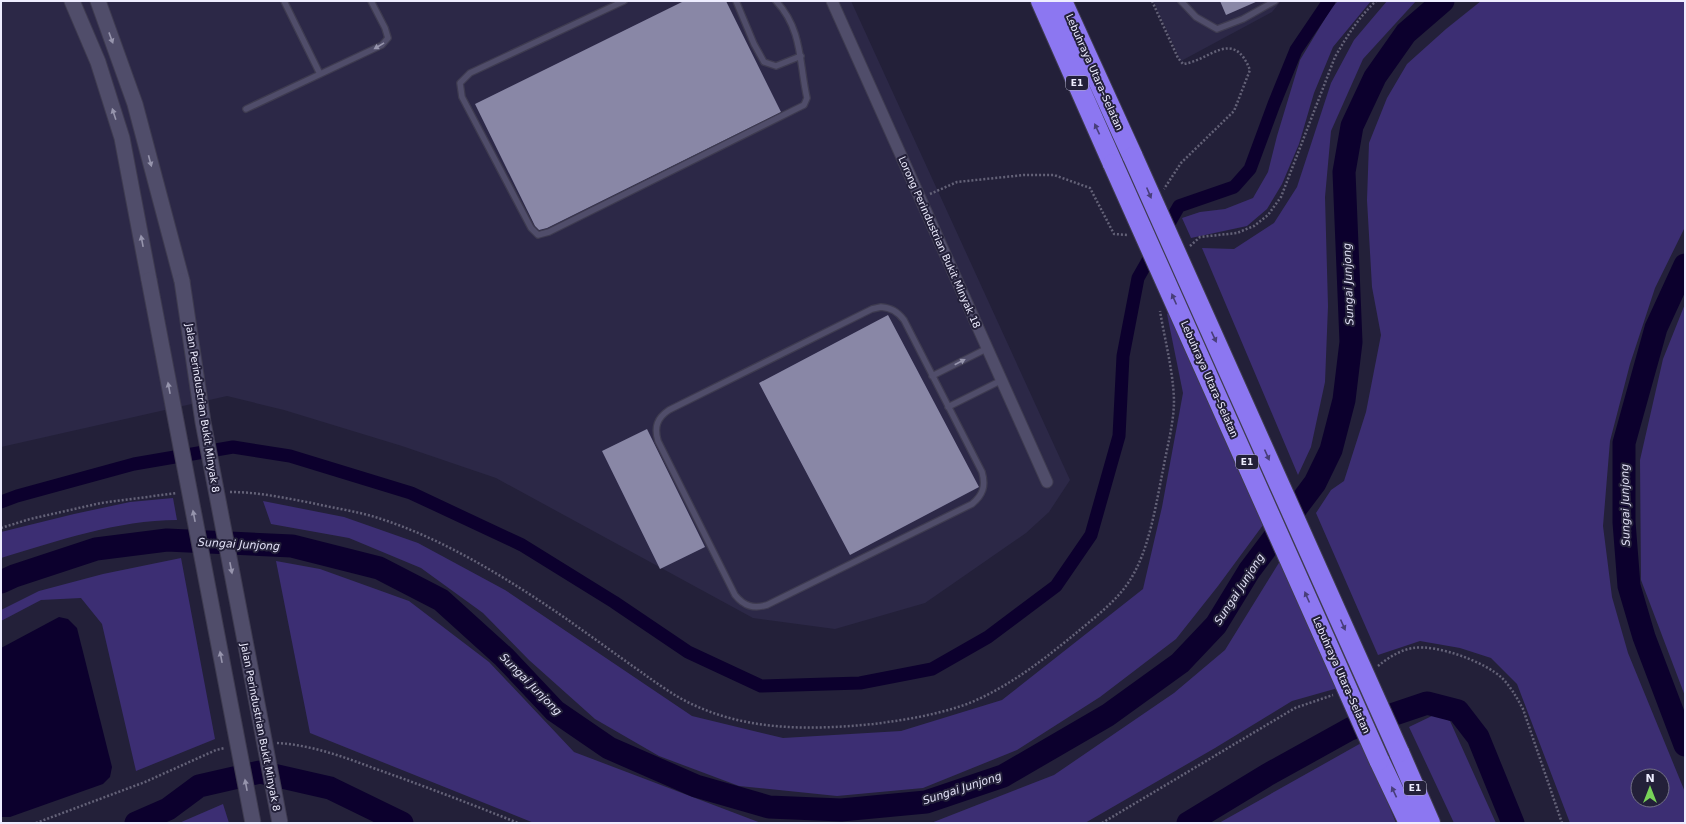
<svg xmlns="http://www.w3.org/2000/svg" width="1686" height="824" font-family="'DejaVu Sans',sans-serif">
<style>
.built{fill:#2c2847}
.green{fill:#3c2e73;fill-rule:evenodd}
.water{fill:#0c002d}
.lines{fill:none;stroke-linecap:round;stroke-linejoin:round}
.canal{stroke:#0c002d;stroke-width:13}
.river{stroke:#0c002d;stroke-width:23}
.building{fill:#8987a6}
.lane-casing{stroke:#3e3b50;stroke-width:8}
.street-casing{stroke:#3e3b50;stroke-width:13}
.secondary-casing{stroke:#3e3b50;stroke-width:17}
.highway-casing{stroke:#3e3b50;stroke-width:22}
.path{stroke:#646278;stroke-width:2.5;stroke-dasharray:2 2;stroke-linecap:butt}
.lane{stroke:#504d6a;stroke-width:5.5}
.street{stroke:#504d6a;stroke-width:11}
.secondary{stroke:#504d6a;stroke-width:15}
.highway{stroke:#8c77f1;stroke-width:20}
.secondary-bridge-casing{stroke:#3e3b50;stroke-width:17;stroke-linecap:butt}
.highway-bridge-casing{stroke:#3e3b50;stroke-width:22;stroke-linecap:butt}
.secondary-bridge{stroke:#504d6a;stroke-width:15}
.highway-bridge{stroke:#8c77f1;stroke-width:20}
.oneway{fill:#9795ad}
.oneway2{fill:#483e79}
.labels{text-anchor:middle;stroke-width:4;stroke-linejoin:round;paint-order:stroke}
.shield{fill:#232039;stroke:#b1b0c4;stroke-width:1}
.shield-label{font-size:9px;font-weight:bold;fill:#eeedff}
.street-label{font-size:10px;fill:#eeedff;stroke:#232039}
.water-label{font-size:11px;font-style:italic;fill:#e1e0f6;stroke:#232039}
</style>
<rect width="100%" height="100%" fill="#232039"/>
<path class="built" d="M1 1H851L1070 480 1049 512 1026 533 925 603 835 629 753 618 496 478 402 446 284 410 227 396 1 447Z
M1153 1H1281L1272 12 1181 61Z"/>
<path class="green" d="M1338 1H1371L1333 47 1314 93 1299 144 1282 184 1267 209 1247 226 1191 238 1182 218 1200 212 1225 209 1253 198 1268 172 1277 136 1300 60 1332 7Z
M1387 1H1416L1363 59 1331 131 1325 197 1328 306 1325 382 1311 447 1298 475 1202 248 1234 249 1274 223 1297 187 1331 83 1354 40Z
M1481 1H1685V227L1655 288 1630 364 1610 441 1603 526 1612 597 1628 653 1685 792V823H1570L1517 684 1491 658 1460 648 1420 641 1378 655 1316 513 1331 490 1344 481 1366 412 1381 335 1372 287 1367 200 1369 143 1387 98 1407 64 1446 29ZM1638 776H1662V800H1638Z
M1685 304V696L1641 580 1640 460 1663 359Z
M1171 312 1263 525 1218 586 1176 639 1100 697 1017 750 923 788 837 796 739 786 659 756 595 719 529 660 483 613 421 568 349 538 271 524 263 501 344 517 418 543 505 590 692 716 783 738 901 731 1002 700 1143 589 1162 507 1183 393 1167 314Z
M173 498 177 520C118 520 57 541 1 558V532L74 514 130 502Z
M181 558 215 739 136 771 102 624 81 598 41 600 1 621V610L39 591 103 574Z
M276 561 320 569 409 601 489 662 574 752 761 823H808H534L310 733Z
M1280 561 1338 688 1292 701 1215 748 1085 823H931L1054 775 1174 693 1225 650Z
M1436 714 1450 721 1496 823H1454L1409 727Z
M1363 742 1396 823H1219Z
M223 804 229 823H179Z"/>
<path class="water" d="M59 617 68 619 77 628 112 767 110 777 103 784 10 817H1V648Z"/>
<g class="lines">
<path class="canal" d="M1 502 17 496 134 464 233 447 290 456 411 493 522 545 614 602 688 652 761 686 860 683 932 669 988 637 1056 586 1091 535 1119 436 1123 356 1138 278 1179 206 1234 187 1250 169 1274 104 1296 50 1329 1"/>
<path class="river" d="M1685 265 1656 328 1624 443V522L1629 586 1644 637 1685 745
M1 582 14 576 96 549 167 540 292 546 379 568 441 600 504 657 555 711 609 748 696 786 769 807 841 810 926 802 1003 776 1108 715 1180 663 1216 625 1249 571 1315 483 1331 450 1344 400 1351 342 1344 172 1352 126 1375 77 1406 33 1443 1
M136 823 168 809 199 786 260 772 330 788 402 823
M1188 823 1267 775 1350 729 1427 703 1458 711 1478 737 1513 823"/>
</g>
<path class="building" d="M684 1H726L781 112 547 228 539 230 535 226 475 104Z
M1220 1H1258L1226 15Z
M888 315 979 487 850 555 759 383Z
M647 429 705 547 660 569 602 451Z"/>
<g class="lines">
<defs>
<path id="lane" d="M284 1 320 74
M624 1 470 73 460 83 462 97 531 228 538 235 549 232 804 105 807 98C799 63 803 30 776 1
M736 1 754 44 764 62 776 66 801 56
M1181 1 1196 17 1217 29 1243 19 1275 1
M246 109 382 45 388 38 385 28 371 1
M881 307C891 308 897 311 904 320L982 472C986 486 983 495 972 504L767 605C753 609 744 606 735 595L658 441C654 427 657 418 669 410L872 309Z
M932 376 988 348
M948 407 1002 380"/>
<path id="street" d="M832 1 1047 482"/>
<path id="secondary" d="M72 1 98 62 122 138 149 280
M98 1 135 104 182 281"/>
<path id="highway" d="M1041 1 1113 164
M1062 1 1133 157
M1399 752 1430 823
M1379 760 1409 823"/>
</defs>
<use href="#lane" class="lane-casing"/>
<use href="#street" class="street-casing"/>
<use href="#secondary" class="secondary-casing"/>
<use href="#highway" class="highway-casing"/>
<path class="path" d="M1152 1 1178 58 1183 64C1210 61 1233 27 1250 70L1234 111 1181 163 1164 189
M930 194 957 182 1024 175H1054L1090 188 1114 234 1128 235
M1190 246 1200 237 1237 233 1254 226 1268 215 1281 197 1335 57C1347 36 1359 17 1376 1
M230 492C258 492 285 498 312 503 333 508 355 511 375 517 443 538 510 580 568 620 592 637 617 655 641 672 658 684 677 698 696 706 751 731 813 730 873 724 905 720 936 715 967 704 1007 688 1042 661 1075 634 1095 617 1120 599 1133 575 1150 545 1156 504 1163 470 1167 447 1174 423 1174 400 1173 370 1165 341 1160 311
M1 528 30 519 101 503 177 493
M1378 666C1388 658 1400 650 1413 648 1437 644 1485 662 1502 678 1511 687 1517 698 1523 709L1562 823
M277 743C312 745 344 757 376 769 424 786 471 804 518 823
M36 823 145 782 216 750 225 748
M1102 823 1295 708 1333 695"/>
<use href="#lane" class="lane"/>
<use href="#street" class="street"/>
<use href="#secondary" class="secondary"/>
<use href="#highway" class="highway"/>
<defs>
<path id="secondary-bridge" d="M149 280 253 823
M182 281 203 422 280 823"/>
<path id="highway-bridge" d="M1133 157 1399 752
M1113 164 1379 760"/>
</defs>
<use href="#secondary-bridge" class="secondary-bridge-casing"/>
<use href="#highway-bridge" class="highway-bridge-casing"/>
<use href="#secondary-bridge" class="secondary-bridge"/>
<use href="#highway-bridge" class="highway-bridge"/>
</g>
<defs><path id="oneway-solid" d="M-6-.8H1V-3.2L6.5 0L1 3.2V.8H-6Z"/></defs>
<g class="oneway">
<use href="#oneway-solid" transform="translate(111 38) rotate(70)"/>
<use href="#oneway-solid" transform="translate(379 46) rotate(149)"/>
<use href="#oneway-solid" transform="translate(114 114) rotate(-108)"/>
<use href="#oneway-solid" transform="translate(150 161) rotate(75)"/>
<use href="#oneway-solid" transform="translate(142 241) rotate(-101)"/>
<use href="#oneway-solid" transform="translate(960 362) rotate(-27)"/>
<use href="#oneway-solid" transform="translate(169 388) rotate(-101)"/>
<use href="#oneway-solid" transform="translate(194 516) rotate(-101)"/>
<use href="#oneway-solid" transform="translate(231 568) rotate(79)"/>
<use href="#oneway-solid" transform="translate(221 657) rotate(-101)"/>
<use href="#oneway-solid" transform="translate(246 785) rotate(-101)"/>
</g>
<g class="oneway2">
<use href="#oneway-solid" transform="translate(1097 129) rotate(-115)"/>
<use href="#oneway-solid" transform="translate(1149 193) rotate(67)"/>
<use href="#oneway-solid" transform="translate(1174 299) rotate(-114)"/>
<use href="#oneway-solid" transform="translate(1214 337) rotate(65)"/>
<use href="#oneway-solid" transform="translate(1267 455) rotate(66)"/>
<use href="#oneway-solid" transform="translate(1307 597) rotate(-114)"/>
<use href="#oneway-solid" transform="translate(1343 625) rotate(66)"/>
<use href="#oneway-solid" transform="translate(1394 792) rotate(-115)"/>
</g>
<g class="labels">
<g class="shield">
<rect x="1066" y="76" width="22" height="14" rx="3"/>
<rect x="1236" y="455" width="22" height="14" rx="3"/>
<rect x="1404" y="781" width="22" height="14" rx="3"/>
</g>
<g class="shield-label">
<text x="1077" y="86">E1</text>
<text x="1247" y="465">E1</text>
<text x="1415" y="791">E1</text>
</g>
<g class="street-label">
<text transform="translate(1095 72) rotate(66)" y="4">Lebuhraya Utara–Selatan</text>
<text transform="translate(940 242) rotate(66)" y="4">Lorong Perindustrian Bukit Minyak 18</text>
<text transform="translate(1210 379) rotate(66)" y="4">Lebuhraya Utara–Selatan</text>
<text transform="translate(203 408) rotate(81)" y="4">Jalan Perindustrian Bukit Minyak 8</text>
<text transform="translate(1342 675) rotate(66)" y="4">Lebuhraya Utara–Selatan</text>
<text transform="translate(261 727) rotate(79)" y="4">Jalan Perindustrian Bukit Minyak 8</text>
</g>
<g class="water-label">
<text transform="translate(1348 284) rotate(-92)" y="4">Sungai Junjong</text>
<text transform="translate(1625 505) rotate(-91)" y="4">Sungai Junjong</text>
<text transform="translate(239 544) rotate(3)" y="4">Sungai Junjong</text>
<text transform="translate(1239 589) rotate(-57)" y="4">Sungai Junjong</text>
<text transform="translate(531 684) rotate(45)" y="4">Sungai Junjong</text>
<text transform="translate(962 788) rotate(-18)" y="4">Sungai Junjong</text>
</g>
</g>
<rect width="1686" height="824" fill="none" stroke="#eeedff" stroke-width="4"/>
<g transform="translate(1650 788)"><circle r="19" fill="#232039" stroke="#747288"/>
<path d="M0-3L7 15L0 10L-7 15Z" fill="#78d259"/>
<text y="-6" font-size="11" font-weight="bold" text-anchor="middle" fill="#eeedff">N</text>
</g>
</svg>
